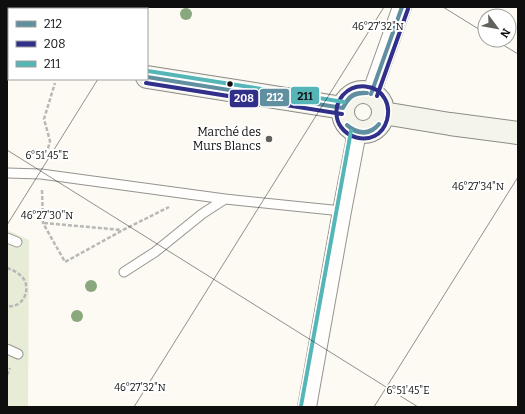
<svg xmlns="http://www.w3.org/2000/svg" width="525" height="414" font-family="Bitter,serif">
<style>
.cemetery{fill:#e7ecd7}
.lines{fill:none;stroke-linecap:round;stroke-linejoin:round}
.lane-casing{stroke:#959491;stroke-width:11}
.street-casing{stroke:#959491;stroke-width:20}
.secondary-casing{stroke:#8c8b87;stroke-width:24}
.path{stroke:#b8b8b6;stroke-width:2.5;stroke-dasharray:4 2;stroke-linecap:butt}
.lane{stroke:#fffefd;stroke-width:9}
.street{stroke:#fffefd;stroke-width:18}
.secondary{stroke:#f5f4ea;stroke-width:22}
.bus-1-casing{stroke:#fff;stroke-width:7}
.bus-2-casing{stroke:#fff;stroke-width:7}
.bus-3-casing{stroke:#fff;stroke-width:7}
.bus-1{stroke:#608fa0;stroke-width:4}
.bus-2{stroke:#302f8a;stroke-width:4}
.bus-3{stroke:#56b6b7;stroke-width:4}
.tree{fill:#8aa87e}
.ticks{fill:none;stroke:#0e0e0e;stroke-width:1;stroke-opacity:0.45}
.bus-dot{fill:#0e0e0e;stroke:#fff;stroke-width:1.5}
.poi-dot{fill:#61615e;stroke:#fff;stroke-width:1.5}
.labels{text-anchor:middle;stroke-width:4;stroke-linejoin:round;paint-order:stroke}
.poi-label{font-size:12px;fill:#0e0e0e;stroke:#fff;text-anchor:end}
.ticks-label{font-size:10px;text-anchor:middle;fill:#0e0e0e;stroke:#fff;stroke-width:4;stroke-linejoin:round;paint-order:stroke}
.line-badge{stroke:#fff;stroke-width:1.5}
.badge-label{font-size:11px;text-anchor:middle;font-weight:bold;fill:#fff}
.pale-badge-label{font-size:11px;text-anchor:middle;font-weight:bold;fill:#111}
</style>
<rect width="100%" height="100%" fill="#fcfaf2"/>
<path class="cemetery" d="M7 230 29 240 28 407H7Z"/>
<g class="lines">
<defs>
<path id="lane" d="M7 173 41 174 225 199 342 211
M7 238 17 242
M124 272 155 252 202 214 225 199
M7 349 18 354"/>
<path id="street" d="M371 94 402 7
M307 407 342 211 357 132"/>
<path id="secondary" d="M7 65H9
M147 77 343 108
M343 112a20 20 0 1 1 40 0a20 20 0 1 1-40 0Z
M383 113 450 124 518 133"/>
</defs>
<use href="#lane" class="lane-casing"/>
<use href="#street" class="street-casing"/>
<use href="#secondary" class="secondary-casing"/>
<path class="path" d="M45 160 50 141 44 119 55 83
M42 190 43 223 65 262 123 230 169 207
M44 223 122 230
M7 268C13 270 19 273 23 278 32 290 22 309 7 306
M7 375 10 368"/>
<use href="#lane" class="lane"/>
<use href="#street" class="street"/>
<use href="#secondary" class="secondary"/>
<defs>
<path id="bus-1" d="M147 77 343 108
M371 94 402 7
M343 108C348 96 353 92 367 93
M343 108C349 97 353 93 367 93
M347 125C358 134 369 135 379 124
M347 125C357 135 370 136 379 124"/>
<path id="bus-2" d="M146 83 342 114
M377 96 408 9
M337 107C331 139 378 152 387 120 389 112 389 106 385 99 377 84 355 82 343 95 340 98 339 102 337 106"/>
<path id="bus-3" d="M148 71 344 102
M301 406 351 131"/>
</defs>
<use href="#bus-1" class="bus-1-casing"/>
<use href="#bus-2" class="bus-2-casing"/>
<use href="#bus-3" class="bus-3-casing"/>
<use href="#bus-1" class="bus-1"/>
<use href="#bus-2" class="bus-2"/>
<use href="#bus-3" class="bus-3"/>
</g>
<g class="tree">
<circle cx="186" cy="14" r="6"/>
<circle cx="91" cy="286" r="6"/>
<circle cx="77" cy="316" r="6"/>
</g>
<path class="ticks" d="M443 7 485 33M142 9 143 7M495 40 518 54M7 150 418 407M7 225 98 79M134 407 384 7M374 407 518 177"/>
<circle class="bus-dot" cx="230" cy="84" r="3.5"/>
<circle class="poi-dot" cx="269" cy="139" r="4"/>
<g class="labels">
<g class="poi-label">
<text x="261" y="136">Marché des<tspan x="261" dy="14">Murs Blancs</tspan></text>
</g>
</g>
<g class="ticks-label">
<text x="378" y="30">46°27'32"N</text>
<text x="47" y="159">6°51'45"E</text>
<text x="478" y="190">46°27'34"N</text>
<text x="47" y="219">46°27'30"N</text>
<text x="140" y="391">46°27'32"N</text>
<text x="408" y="394">6°51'45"E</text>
</g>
<g class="line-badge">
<rect x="290" y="86" width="30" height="19" rx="4" fill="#56b6b7"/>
<rect x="259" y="88" width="31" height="19" rx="4" fill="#608fa0"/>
<rect x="229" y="89" width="30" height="19" rx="4" fill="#302f8a"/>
</g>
<g class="badge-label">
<text x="275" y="101">212</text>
<text x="244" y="102">208</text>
</g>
<g class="pale-badge-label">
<text x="305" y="100">211</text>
</g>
<rect width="525" height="414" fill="none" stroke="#0e0e0e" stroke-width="16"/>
<rect x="8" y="8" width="140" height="72" fill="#ffffff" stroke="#9f9f9f"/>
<rect x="16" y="21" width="20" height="6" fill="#608fa0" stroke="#9f9f9f"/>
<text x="44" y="28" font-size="12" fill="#0e0e0e">212</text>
<rect x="16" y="41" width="20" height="6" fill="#302f8a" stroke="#9f9f9f"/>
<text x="44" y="48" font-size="12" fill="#0e0e0e">208</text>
<rect x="16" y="61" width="20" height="6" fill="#56b6b7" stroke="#9f9f9f"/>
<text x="44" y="68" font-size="12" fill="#0e0e0e">211</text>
<g transform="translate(497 28) rotate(122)"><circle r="19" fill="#ffffff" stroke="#9f9f9f"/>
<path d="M0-3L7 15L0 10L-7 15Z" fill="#61615e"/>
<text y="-6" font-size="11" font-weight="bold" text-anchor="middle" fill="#0e0e0e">N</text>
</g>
</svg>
